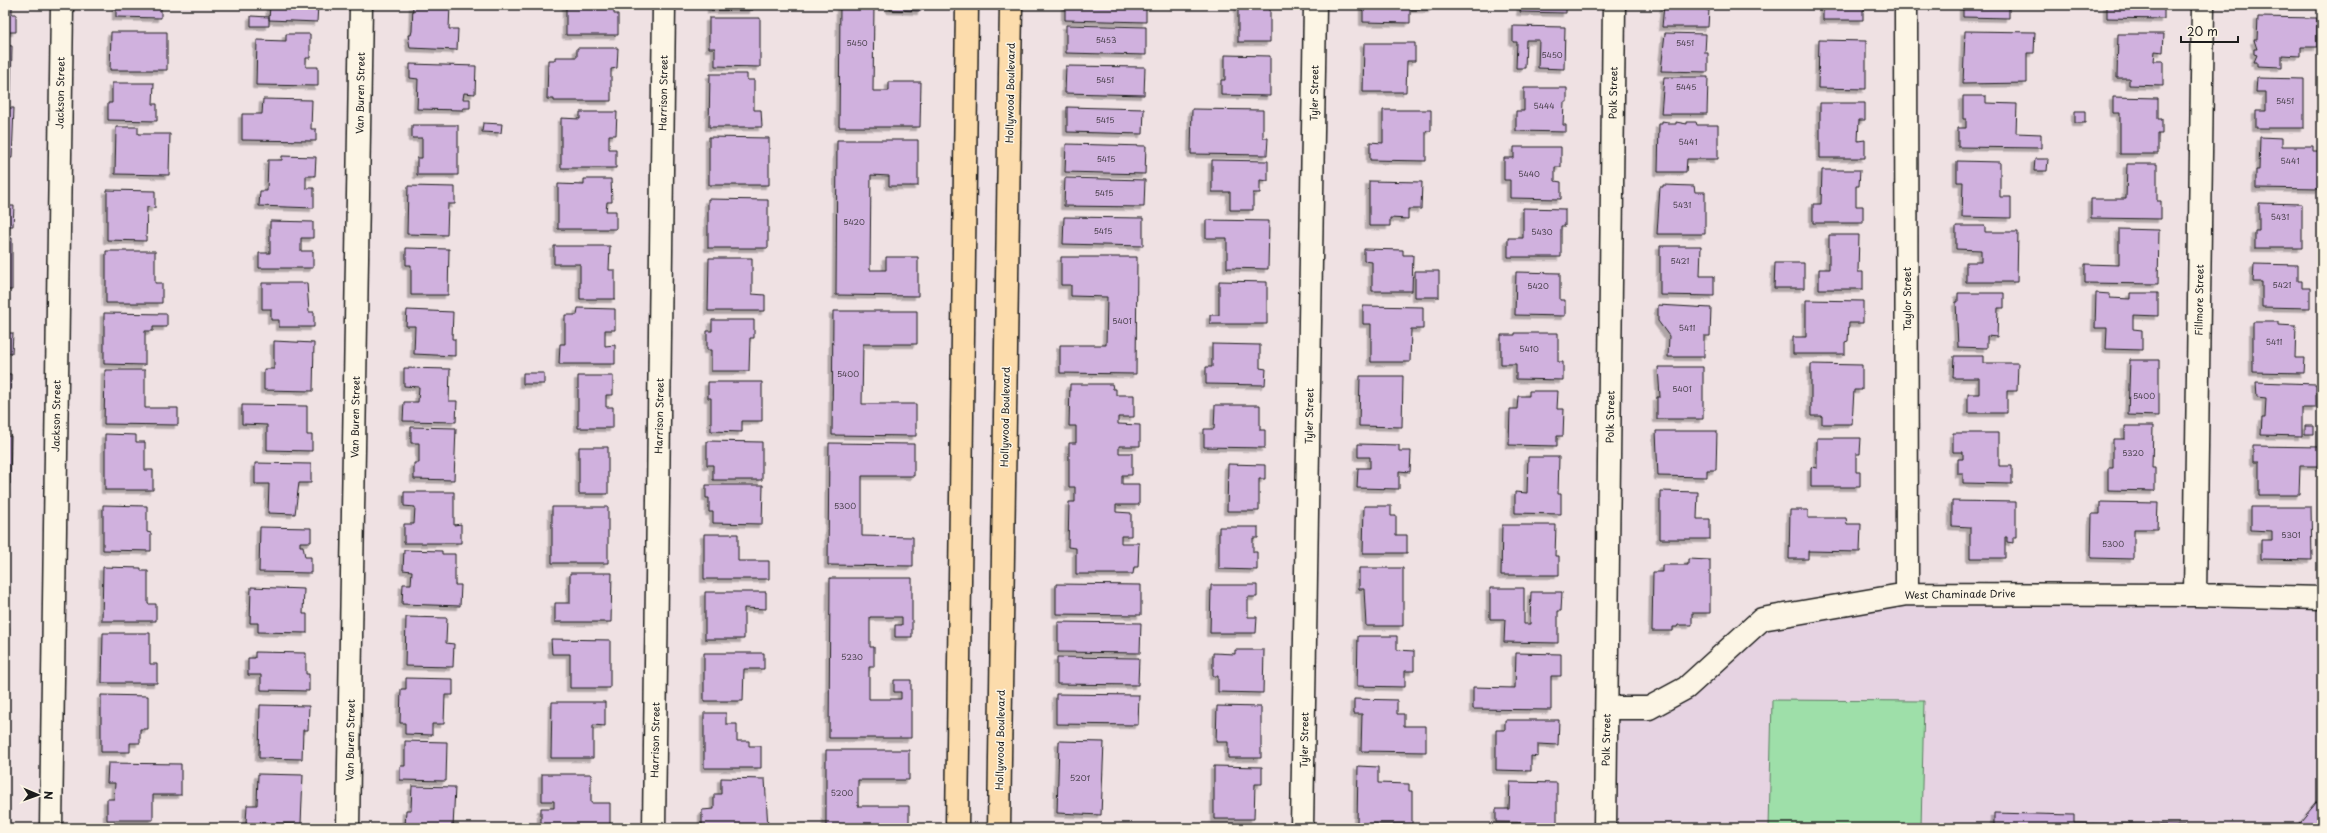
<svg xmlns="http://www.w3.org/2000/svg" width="2327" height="833" font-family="'Playpen Sans',sans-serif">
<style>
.built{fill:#e6d3e2}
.green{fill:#9edfa9;stroke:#5d7e62}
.building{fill:#d0b1de;stroke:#1c1c1c;filter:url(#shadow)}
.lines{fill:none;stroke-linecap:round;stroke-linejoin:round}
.minor-casing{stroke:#1c1c1c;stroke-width:25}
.trunk-casing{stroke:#1c1c1c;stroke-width:25}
.minor{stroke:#fcf5e5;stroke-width:22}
.trunk{stroke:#fcdcac;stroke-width:22}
.labels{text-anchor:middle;stroke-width:3;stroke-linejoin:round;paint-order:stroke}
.number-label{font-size:8px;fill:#49414c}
.street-label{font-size:10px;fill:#1c1c1c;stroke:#fcf5e5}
</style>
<defs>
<filter id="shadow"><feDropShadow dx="-3.5" dy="3.5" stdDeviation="0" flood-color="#0004"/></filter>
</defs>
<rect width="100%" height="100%" fill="#efe1e3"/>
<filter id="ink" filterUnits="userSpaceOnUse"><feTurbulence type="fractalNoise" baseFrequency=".025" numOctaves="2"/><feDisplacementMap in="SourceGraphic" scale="8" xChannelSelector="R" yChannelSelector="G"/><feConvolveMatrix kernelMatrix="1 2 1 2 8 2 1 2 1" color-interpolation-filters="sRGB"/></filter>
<g filter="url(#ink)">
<path class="built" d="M1907 594 2322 599V828H1605L1607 708H1649L1762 619Z"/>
<path class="green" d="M1772 700 1924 701 1921 828H1769Z"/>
<path class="building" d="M5 5H12V14H16V32H5Z
M116 5H161V18L116 17Z
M270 5H318L317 22 269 20Z
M413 5H450L449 29H458L457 50 410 48 408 35H411L412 31Z
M566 5H614V14H618V35H566Z
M711 5H753V10H711Z
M840 5H874L873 91H889V82H921L920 127H839Z
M890 5H921V11L890 10Z
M1065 5H1146V22L1065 20Z
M1238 5H1270V42H1238Z
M1363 5H1432V9H1410V23L1363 22Z
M1521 5H1566V13L1520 12Z
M1664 5H1706V10H1709L1708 27H1662Z
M1809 5H1865V10H1863V20H1823V6Z
M1963 5H2009V18L1963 17Z
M2107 5H2164V19L2107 18Z
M251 16 269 17V26H251Z
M2258 17 2317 18V47H2301V56L2282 55V67L2257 66V62H2254L2257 55 2254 54V49H2257L2254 40H2257Z
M709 18H760V67L715 66V48H709Z
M1066 25 1146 27V55L1066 53Z
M1513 26 1565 27 1564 69 1538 68 1539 40H1526L1525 68H1516L1517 42H1513Z
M1965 31 2035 32 2034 53H2027V83L1963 84Z
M111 32H167V70H110Z
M1665 33 1706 34 1705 53H1708V72L1661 71Z
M286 34H310V58H306V67H318V86L256 85 257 40 286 41Z
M2118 34H2164L2163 52 2155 51 2154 61H2163V86L2129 85V78H2117Z
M1819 40 1866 41V89L1818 88Z
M1364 43H1415V61H1407L1406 92H1363Z
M5 45 12 46 11 92 5 91Z
M577 48H618L617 68 611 69V101H554V99H547L548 60H555V57H577Z
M1225 55 1270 56V96L1221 95V80H1225Z
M410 64 476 66 475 94 464 93 463 99H470V108H463V110L417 109 418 79 410 78Z
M1066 66 1145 67 1144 95 1065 93Z
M710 74H747V80H754V110H761L762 127H709Z
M1664 77H1708L1707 114H1661Z
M2257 78 2304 79V128H2256V111H2266V92H2256Z
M112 83H154L153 104H157V121L108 120V103H112Z
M1524 88H1567V102H1564L1563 125H1566V132L1516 131V111H1524Z
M1963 96H1986V103L2017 104 2016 133 2041 134V148L1958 147V128H1966V119H1963Z
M2113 97 2158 98V119H2162V134H2158V154H2120V113H2113Z
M263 99 312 100 311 129H316V141L242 140V114H262Z
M1820 103H1865V120H1859L1858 141 1865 140V158H1820Z
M1067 107 1144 109 1143 134 1067 132Z
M5 108H14L12 158H5Z
M1192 109 1263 110V138H1268L1267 155 1191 154Z
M1383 110H1431V131H1426V161L1370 160V142L1383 143Z
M2075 111H2085V123H2075Z
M580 112H617L616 135H609V149H616V168H561V118L580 119Z
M1662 121 1668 122V124H1676V122L1687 124V122H1696L1697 125H1718V159H1687L1686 172H1658L1659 124H1662Z
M483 123 502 124 501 133 482 132Z
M412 125H458V175H417V158H422V138H412Z
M116 127H138V134H170L169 175 115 174Z
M709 137 769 138V185H709Z
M2260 137 2282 138V146H2313V151H2320V189L2256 188V170H2259Z
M837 140H918V186H889V176L871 175 870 270H886V257H918V296L836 295Z
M1066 144 1146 146 1145 174 1065 172Z
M1514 147H1561V167H1555V181L1561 182V199L1510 198V180H1504V158H1514Z
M282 156 316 157 315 176H306V188H314V208L259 206 260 191H267L268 160H282Z
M2035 159H2048L2047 171H2034Z
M1212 160 1268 161V181L1260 180V193H1253V210H1230V192H1212Z
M1957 161 2000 162V197H2011V218L1962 217 1963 182H1957Z
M2127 164H2157V201H2161V219L2091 218V199H2126Z
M1822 170H1860L1859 186H1856V206H1863V223H1813V204H1821Z
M5 171H9L8 206H14L13 226H5Z
M1065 178 1145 180 1144 207 1064 206Z
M584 179H611L612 202H607L606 211H616V229H558V184L584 185Z
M1369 181 1422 182 1421 209H1408V219L1390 218V226H1369Z
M1663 185 1694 186 1695 192H1705V234H1657L1660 187H1663Z
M408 186 455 187V204H448L447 235 407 234Z
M107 190 155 191V208L147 207 146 241 107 240Z
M708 199 768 200V248H708Z
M2259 203 2302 204V248H2255V231H2259Z
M1523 208 1565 209V226H1561V257H1508V238H1523Z
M1064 217 1143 218V246L1063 244Z
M1206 220 1269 221 1268 269 1227 268V238H1206Z
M270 221 313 222V238H301V251H313V268H259V253H270Z
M1956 226H1985V232H2018L2017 282H1966V262H1981V250L1956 249Z
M2119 229 2159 230 2158 284 2085 283V264L2119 265Z
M1829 235H1859L1858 272H1863V289H1819V269H1829Z
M5 238H12V290H5Z
M554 246H610L609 270H615V299H580V264H554Z
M1660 246H1701L1700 276H1714V296L1660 295Z
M406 248 449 249 448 295H411V265H406Z
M1364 249 1403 250V255H1413L1412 291H1372V262L1364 261Z
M106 251H155V283H162V303H106Z
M1061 257H1137L1136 374 1060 373V345H1106L1107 297 1071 296V285H1061Z
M709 258H752V294L765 295V311H708Z
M1775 263H1804V288H1774Z
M2254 264 2298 265V281H2302V288H2310V308L2262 307V282H2253Z
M1415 271H1439V297H1415Z
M1516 272 1560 273V300H1565V316L1515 315Z
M1219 281 1267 282V324H1210V315H1219Z
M262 283H307L309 312H314V327H279V320H271V309H262Z
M1958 293H2004V308H1998L1997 337 1987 336V348L1958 347 1956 302H1958Z
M2096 293 2110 294V298L2130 299V293H2158V316L2133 315V329L2142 330V350L2106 349 2107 328H2095Z
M1806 300 1863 301V323H1849L1848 341 1845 342V354H1793V337H1806Z
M5 301H7V326H5Z
M1658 305 1711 308 1710 336H1704V357H1668L1669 336 1658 321Z
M1363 306 1423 307V329H1411L1410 362H1371V324H1363Z
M578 308 615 309V330H605V346L615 345V364H559L560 344H565V315H577Z
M407 310 453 312 452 339H455V356L414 354 415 326H406Z
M833 311H917V344H863L862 404H916V436L832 435Z
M104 313 167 314V327H153V331H145V365L104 364Z
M712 320H754V338H750L749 371H711V350H707V331H712Z
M2253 322H2278V325L2296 326 2295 358H2305L2304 373 2253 372Z
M5 333H13L12 353H5Z
M1515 333H1558V362H1563V380L1516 379V364H1501V335H1515Z
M274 341 314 343 313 391 264 390V369H274Z
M1212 344 1260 345V368L1266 369 1265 385 1206 384V367H1212Z
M1954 356H1983V363H2018L2017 391H2007V413H1968V394H1979V378H1953Z
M2130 360H2159V416L2128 415Z
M1811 364 1862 365V390H1854L1852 424H1822V416H1811Z
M1658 367H1703V419H1657V397H1660Z
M404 368 450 369 449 401H457L456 422 403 421 404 402H418L419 387 404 386Z
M105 370H145V408H178V425L104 424Z
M523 373H544V384H523Z
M5 374H11V390H7L6 418Z
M578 376H613V395H606V407H613V428H578Z
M1360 376H1403L1402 427 1359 426Z
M708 382H762V421H742V432L711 431V398H708Z
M2256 382 2316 384V408H2302V436L2261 435 2262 418H2265L2266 398 2257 397Z
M1070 384H1112L1113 389H1116V395H1134V417H1118V424L1140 425V446H1119V453H1132V475H1122V484H1139V505H1116V512L1131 513V536H1121V543H1139L1138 567H1134L1133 574H1076V548L1068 547 1069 502H1075V487H1069V443H1076V426H1069Z
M1529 391H1558L1557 409H1564L1563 436H1557V446L1509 445 1510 409H1517L1518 396H1529Z
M242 405 307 406V435H312V451L267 450V425L242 424Z
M1215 405H1260V430H1265V448L1204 447V429H1214Z
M2125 426H2153L2152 468H2155V491L2108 490V468H2113V439H2125Z
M2305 426H2314V434H2305Z
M411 427 456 428 454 480 414 479V463H419V443H411Z
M1656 431H1717L1716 470H1707V477L1658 476Z
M1953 433H1999V466H2012V484L1963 483V474H1958V459H1963V452H1953Z
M105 434 136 435V442H145V470H153V490H105Z
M5 436H11L10 484 5 483Z
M1817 438H1861L1860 454H1856V472H1860V487H1811V467L1817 468Z
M707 441 762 442V480H713V465H707Z
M829 443 914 444V476H862V536L913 537V566L828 565Z
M1358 444 1399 445V451H1411L1410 472 1399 471V489L1357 488 1358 468H1370V457H1358Z
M2253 446 2322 447V466H2300L2299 495H2259V462H2253Z
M579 447H608V494H579Z
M1528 457H1559L1558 494H1561V514L1515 513V492L1527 493Z
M255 463 311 464V483H299L295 514 268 513 269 484H255Z
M1228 464 1265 465V479H1259V511H1227Z
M706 485H763L762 524 713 523V512H709V498H706Z
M1660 491 1698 492 1697 519H1710V539H1660Z
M404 492H454V525L461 524V543H404V524H414L415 507 404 506Z
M1952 501 2016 502V537H2013V543L2007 542V537H2005V558H1970V527L1952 526Z
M5 502 6 513H8L7 540H5V545Z
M2100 502 2158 503 2157 529H2134V559L2091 558 2092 514H2100Z
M103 505 147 506V532L151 533V551L103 550Z
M1364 506H1391V516H1396V535H1407V553H1363Z
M552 507H608V563H552Z
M2251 507H2311L2312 560 2261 559V540H2272V531L2251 530Z
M1790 510H1808V518H1846L1847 524H1861L1860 552 1808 551V559H1789Z
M1502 525H1556L1555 556H1559V575H1501Z
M260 527 311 528V542H300V546H303L305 557H311V573L259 572Z
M1219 527H1258V538H1253V552H1257V570L1219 569Z
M704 534H738V561H769V579H704Z
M404 550 442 551V554H455V585H461L460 606 402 604 403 584H411L412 571 403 570Z
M1688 559 1710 560V613H1692V625H1678L1677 627H1673V631H1652L1653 572H1662V565H1688Z
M103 567 141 568V571H148V604H156V621H102Z
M1359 568H1403V626H1366L1364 589H1359Z
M570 573H612L611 622H555V603H570Z
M830 578H912V637H895V625H902V617H870V647H874V667H869V699H901V692H894V680H911V738H829Z
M1056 584 1141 585V615L1056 614Z
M1211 585H1257V597H1248V617H1257L1256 633H1210Z
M251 587 304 589 303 614H307V633L258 632V623H250Z
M1490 588H1524V624H1530L1531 592H1562L1561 611H1558V643L1504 642 1505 619H1490Z
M705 592H766V609L744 608V639H705Z
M406 617 447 618 446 643 454 644 453 667 405 666Z
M1058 622 1141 623 1140 653 1058 652Z
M5 628H9L8 651H5Z
M103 633H150V664H157V683H102Z
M1358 636H1397V650L1414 651V671H1405V687L1357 686Z
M551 639 610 640V688H570V654H552Z
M1235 650H1264L1263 693 1218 692V676H1213V653L1235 654Z
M255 652 306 653V674H309V691L261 690V675H248V658H255Z
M704 653H764V669H744L743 701H704Z
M1516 653 1561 654V676H1551V710L1473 709V687L1515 688Z
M1057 657 1139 658 1138 685 1057 684Z
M5 666H8L7 684H5Z
M406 678 453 679V695H445L444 724H432V735L405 734V723H400L401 689H406Z
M1056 694 1139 695 1138 725 1056 724Z
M101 695 148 696V729H140V743H130V752H101Z
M1354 699 1397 700V714H1404V726H1426V752L1361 751 1362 714H1354Z
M552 702H605V726L593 725V758H551Z
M260 705 309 706 308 730H303L302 759 259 758Z
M1217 706 1261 707V758H1228V742H1216Z
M704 713H726V724H737V741H749V746H761V768H704Z
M1505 720H1559L1558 745 1538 744V757L1531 756V771L1496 770V730H1505Z
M405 741 447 742 446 781 400 780V766H405Z
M1059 741 1104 742 1101 815 1057 813Z
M826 750H909V780H858V806H909V828H826Z
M108 763 181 764V795H153V820H107V799H114L115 783H107Z
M1214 766 1262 767V784H1255L1254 819H1214Z
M1358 766 1378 767V783L1409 784V791H1412V824H1357Z
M258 774 303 775 301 824 246 823 247 805H257Z
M542 774H591V803H610V828L541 827V808H554V801H542Z
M721 778 765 779 768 828H702V810L714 809V794H721Z
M1510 782 1557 783V823L1496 822V809H1509Z
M412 786 455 787 453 828H405L406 810H411Z
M2322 796V828H2295Z
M1994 813 2074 815V823L2184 825V828H1994Z"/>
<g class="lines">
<defs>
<path id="minor" d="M1906 5 1907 594
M2195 595 2203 5
M1607 708H1649L1686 688 1762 619 1907 594 2195 595 2322 598
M51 828 62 5
M348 828 361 5
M654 828 664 5
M1302 828 1315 5
M1605 828 1614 5"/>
<path id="trunk" d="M957 828 967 5
M999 828 1011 5"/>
</defs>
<use href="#minor" class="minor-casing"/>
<use href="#trunk" class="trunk-casing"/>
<use href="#minor" class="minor"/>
<use href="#trunk" class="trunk"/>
</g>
</g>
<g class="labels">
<g class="number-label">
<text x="1106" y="43">5453</text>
<text x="857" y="46">5450</text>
<text x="1685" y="46">5451</text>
<text x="1552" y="58">5450</text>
<text x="1105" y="83">5451</text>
<text x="1686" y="90">5445</text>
<text x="2285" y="104">5451</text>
<text x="1544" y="109">5444</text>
<text x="1105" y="123">5415</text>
<text x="1688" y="145">5441</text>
<text x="1106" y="162">5415</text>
<text x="2290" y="164">5441</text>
<text x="1529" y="177">5440</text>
<text x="1104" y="196">5415</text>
<text x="1682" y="208">5431</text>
<text x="2280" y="220">5431</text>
<text x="854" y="225">5420</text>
<text x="1103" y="234">5415</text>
<text x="1542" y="235">5430</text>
<text x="1680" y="264">5421</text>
<text x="2282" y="288">5421</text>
<text x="1538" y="289">5420</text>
<text x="1122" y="324">5401</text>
<text x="1687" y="331">5411</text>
<text x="2274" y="345">5411</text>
<text x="1529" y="352">5410</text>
<text x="848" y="377">5400</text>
<text x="1682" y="392">5401</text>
<text x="2144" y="399">5400</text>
<text x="2133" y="456">5320</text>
<text x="845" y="509">5300</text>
<text x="2291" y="538">5301</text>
<text x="2113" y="547">5300</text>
<text x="852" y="660">5230</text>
<text x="1080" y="781">5201</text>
<text x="842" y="796">5200</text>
</g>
<g class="street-label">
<text transform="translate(60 93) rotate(-89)" y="4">Jackson Street</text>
<text transform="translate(360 93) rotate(-89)" y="4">Van Buren Street</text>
<text transform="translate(663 93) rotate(-89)" y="4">Harrison Street</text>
<text transform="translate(1010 93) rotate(-89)" y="4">Hollywood Boulevard</text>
<text transform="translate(1314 93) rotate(-89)" y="4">Tyler Street</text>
<text transform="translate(1613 93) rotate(-89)" y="4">Polk Street</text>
<text transform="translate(1907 299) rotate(-90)" y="4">Taylor Street</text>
<text transform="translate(2199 300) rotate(-89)" y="4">Fillmore Street</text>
<text transform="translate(56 416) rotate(-89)" y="4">Jackson Street</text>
<text transform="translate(659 416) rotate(-89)" y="4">Harrison Street</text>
<text transform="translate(1309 416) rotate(-89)" y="4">Tyler Street</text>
<text transform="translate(355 417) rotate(-89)" y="4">Van Buren Street</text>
<text transform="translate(1005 417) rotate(-89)" y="4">Hollywood Boulevard</text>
<text transform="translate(1610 417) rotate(-89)" y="4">Polk Street</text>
<text transform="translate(1960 594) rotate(-1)" y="4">West Chaminade Drive</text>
<text transform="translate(350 740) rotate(-89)" y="4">Van Buren Street</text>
<text transform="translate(655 740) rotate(-89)" y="4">Harrison Street</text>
<text transform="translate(1000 740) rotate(-89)" y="4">Hollywood Boulevard</text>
<text transform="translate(1304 740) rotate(-89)" y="4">Tyler Street</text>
<text transform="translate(1606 740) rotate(-89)" y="4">Polk Street</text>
</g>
</g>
<rect width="2327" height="833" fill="none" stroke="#fcf5e5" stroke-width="20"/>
<rect x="10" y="10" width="2307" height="813" fill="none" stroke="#1c1c1c" stroke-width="1.5" filter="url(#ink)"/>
<g transform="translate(38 795) rotate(92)" stroke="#fcf5e5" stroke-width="3" paint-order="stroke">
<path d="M0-3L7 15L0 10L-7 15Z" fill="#1c1c1c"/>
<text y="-6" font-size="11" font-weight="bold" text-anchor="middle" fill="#1c1c1c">N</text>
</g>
<path d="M2181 36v6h57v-6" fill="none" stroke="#1c1c1c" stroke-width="2"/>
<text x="2187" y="36" font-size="12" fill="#1c1c1c" stroke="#fcf5e5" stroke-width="3" paint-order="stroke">20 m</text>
</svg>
